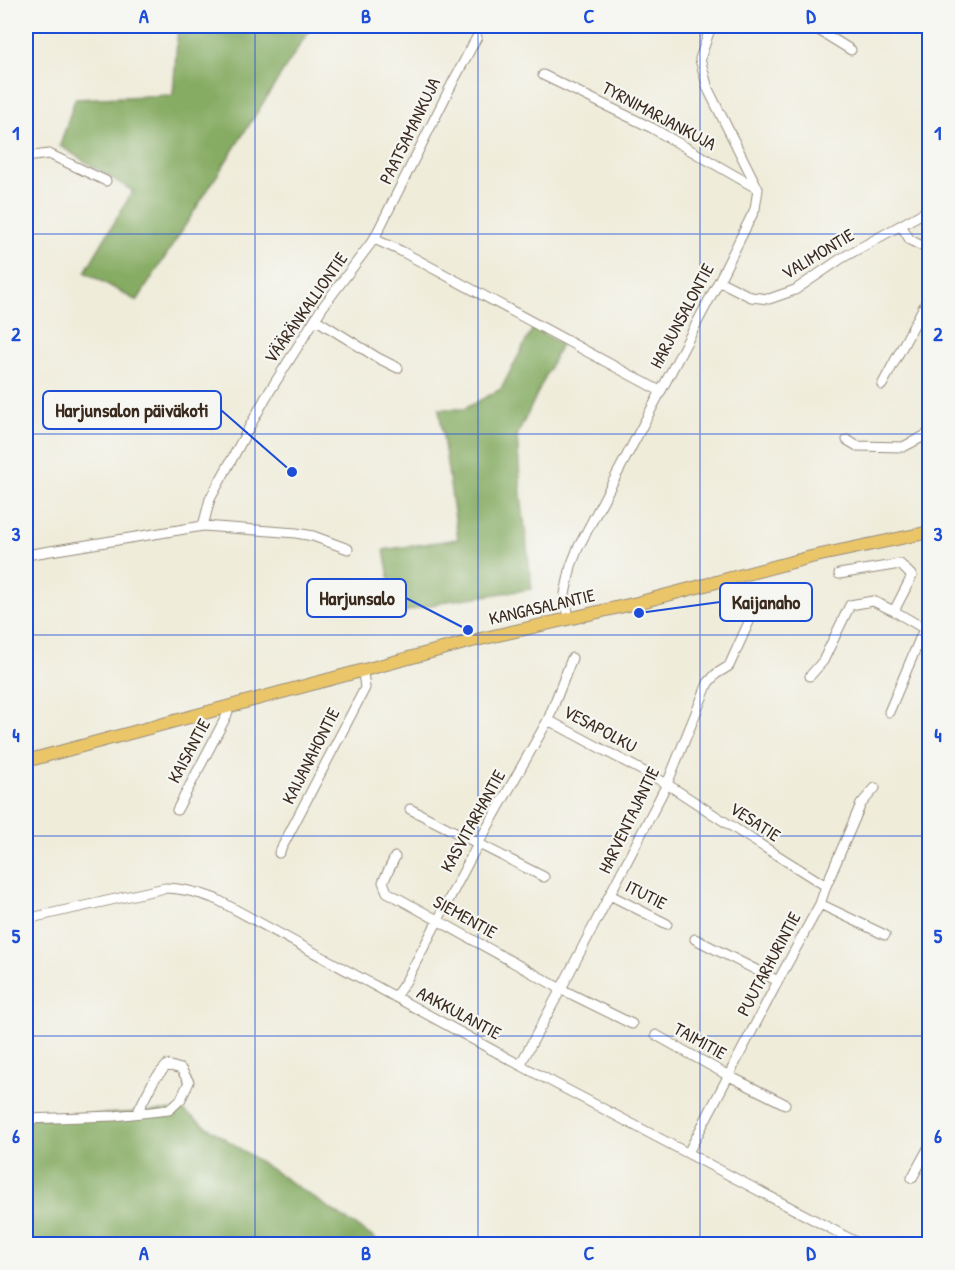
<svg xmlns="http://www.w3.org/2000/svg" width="955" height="1270" font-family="'Patrick Hand',sans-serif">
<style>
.forest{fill:#86ac63;stroke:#606b40;stroke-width:1.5}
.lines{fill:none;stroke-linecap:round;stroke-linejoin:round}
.minor-casing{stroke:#958b7c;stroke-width:11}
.major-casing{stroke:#958b7c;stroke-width:14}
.minor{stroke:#fff;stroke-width:9}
.major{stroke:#ebc669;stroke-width:12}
.grid{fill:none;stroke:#1d4ed8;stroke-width:1.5;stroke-opacity:0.55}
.labels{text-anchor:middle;stroke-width:4.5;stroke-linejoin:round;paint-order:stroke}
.street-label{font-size:18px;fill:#3b2a1e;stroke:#f6f6f2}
.leader{fill:none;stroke:#1d4ed8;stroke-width:2}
.callout-dot{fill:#1d4ed8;stroke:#f6f6f2;stroke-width:2}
.callout{fill:#f6f6f2;stroke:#1d4ed8;stroke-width:2}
.callout-label{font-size:20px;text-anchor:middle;font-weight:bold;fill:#3b2a1e}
.neatline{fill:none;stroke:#1d4ed8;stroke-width:2}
.grid-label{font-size:20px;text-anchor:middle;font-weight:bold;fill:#1d4ed8}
</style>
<rect width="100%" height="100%" fill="#f6f6f2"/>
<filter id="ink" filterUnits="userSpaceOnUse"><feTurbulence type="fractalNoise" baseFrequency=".0167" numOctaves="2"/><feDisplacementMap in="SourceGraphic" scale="12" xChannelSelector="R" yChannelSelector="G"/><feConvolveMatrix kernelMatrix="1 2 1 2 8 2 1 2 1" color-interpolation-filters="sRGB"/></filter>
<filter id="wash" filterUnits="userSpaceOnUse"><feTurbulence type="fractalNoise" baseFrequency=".008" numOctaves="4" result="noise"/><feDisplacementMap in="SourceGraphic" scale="24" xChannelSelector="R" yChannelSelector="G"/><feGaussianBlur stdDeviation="1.35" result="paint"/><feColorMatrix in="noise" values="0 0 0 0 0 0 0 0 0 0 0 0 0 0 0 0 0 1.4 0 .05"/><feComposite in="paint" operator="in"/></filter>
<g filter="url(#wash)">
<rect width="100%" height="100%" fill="#efecda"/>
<path class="forest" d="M178 26H312L137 301 85 272 133 191 60 146 75 99 173 95Z
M533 328 561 344 517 436 521 494 532 589 447 601 396 614 384 550 458 539 439 409H464L501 389Z
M182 1110 383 1244H26V1118Z"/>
</g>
<g filter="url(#ink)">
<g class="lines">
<defs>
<path id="minor" d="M812 26 851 50
M543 75 652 128 758 189
M26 157 49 154 106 181
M901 225 910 240 930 250
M374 239 401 251 660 391
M719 281 751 297 769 299 795 290 842 258 930 209
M315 319 378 358 398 368
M882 385 930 295
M847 440 857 446 903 447 930 433
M203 526 296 533 313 536 348 549
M26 555 203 526 210 499 266 397 322 308 374 239 454 80 477 37
M839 574 900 564 912 576 894 611
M569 619 565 594 571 566 578 548 719 281 755 209 758 189 708 89 700 59 711 26
M810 676 823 661 850 605 873 601 894 611 930 632
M889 712 924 629
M548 720 667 784 745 835 826 886
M410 809 544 877
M177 810 226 717 229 708
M279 853 365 688 363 672
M395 857 383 882 387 892 561 989 632 1024
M610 895 667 924
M820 904 885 935
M26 919 165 888C183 888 200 893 216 899L520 1065 860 1244
M695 939 778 981
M395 997 406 981 478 844 548 720 572 658
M656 1035 729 1076 785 1104
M520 1065 561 989 667 784 708 683 716 674 729 666 763 591
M26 1119 114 1116 169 1110 181 1099 189 1082 181 1069 167 1065 154 1080 137 1113
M688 1153 778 981 820 904 826 886 861 804 875 788
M912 1178 930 1145"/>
<path id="major" d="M26 761 472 641 637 603 811 557 930 532"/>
</defs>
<use href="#minor" class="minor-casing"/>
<use href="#major" class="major-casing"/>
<use href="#minor" class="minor"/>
<use href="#major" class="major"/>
</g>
</g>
<path class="grid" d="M255 26V1244M478 26V1244M700 26V1244M26 234H930M26 434H930M26 635H930M26 836H930M26 1036H930"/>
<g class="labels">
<g class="street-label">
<text transform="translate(659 116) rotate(28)" y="6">TYRNIMARJANKUJA</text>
<text transform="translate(410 131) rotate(-64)" y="6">PAATSAMANKUJA</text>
<text transform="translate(818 254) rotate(-31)" y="6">VALIMONTIE</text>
<text transform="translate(306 308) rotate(-55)" y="6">VÄÄRÄNKALLIONTIE</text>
<text transform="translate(682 316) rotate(-62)" y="6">HARJUNSALONTIE</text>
<text transform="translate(542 607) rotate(-13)" y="6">KANGASALANTIE</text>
<text transform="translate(600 729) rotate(28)" y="6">VESAPOLKU</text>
<text transform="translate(189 751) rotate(-62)" y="6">KAISANTIE</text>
<text transform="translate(311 756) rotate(-63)" y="6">KAIJANAHONTIE</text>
<text transform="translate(629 820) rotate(-64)" y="6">HARVENTAJANTIE</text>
<text transform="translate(473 821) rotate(-61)" y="6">KASVITARHANTIE</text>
<text transform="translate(755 822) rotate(33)" y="6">VESATIE</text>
<text transform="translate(646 895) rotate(27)" y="6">ITUTIE</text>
<text transform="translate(465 917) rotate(29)" y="6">SIEMENTIE</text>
<text transform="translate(769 964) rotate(-62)" y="6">PUUTARHURINTIE</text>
<text transform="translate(459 1013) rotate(28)" y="6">AAKKULANTIE</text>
<text transform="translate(700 1041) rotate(29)" y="6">TAIMITIE</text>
</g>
</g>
<path class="leader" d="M292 472L221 410M468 630L406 598M639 613L720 602"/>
<g class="callout-dot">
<circle cx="292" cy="472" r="6"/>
<circle cx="468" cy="630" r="6"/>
<circle cx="639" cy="613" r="6"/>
</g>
<g class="callout">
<rect x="43" y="391" width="178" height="38" rx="6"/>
<rect x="307" y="579" width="99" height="38" rx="6"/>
<rect x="720" y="583" width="92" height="38" rx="6"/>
</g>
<g class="callout-label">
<text x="132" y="417">Harjunsalon päiväkoti</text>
<text x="357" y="605">Harjunsalo</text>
<text x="766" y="609">Kaijanaho</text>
</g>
<rect width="955" height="1270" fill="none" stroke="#f6f6f2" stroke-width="66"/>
<rect x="33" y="33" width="889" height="1204" class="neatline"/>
<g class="grid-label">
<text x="144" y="23">A</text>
<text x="366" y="23">B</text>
<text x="589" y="23">C</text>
<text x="811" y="23">D</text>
<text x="16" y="140">1</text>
<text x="938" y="140">1</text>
<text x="16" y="341">2</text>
<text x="938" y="341">2</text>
<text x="16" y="541">3</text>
<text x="938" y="541">3</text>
<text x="16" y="742">4</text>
<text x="938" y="742">4</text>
<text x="16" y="943">5</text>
<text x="938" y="943">5</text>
<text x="16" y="1143">6</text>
<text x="938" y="1143">6</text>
<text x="144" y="1260">A</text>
<text x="366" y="1260">B</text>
<text x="589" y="1260">C</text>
<text x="811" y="1260">D</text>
</g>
</svg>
